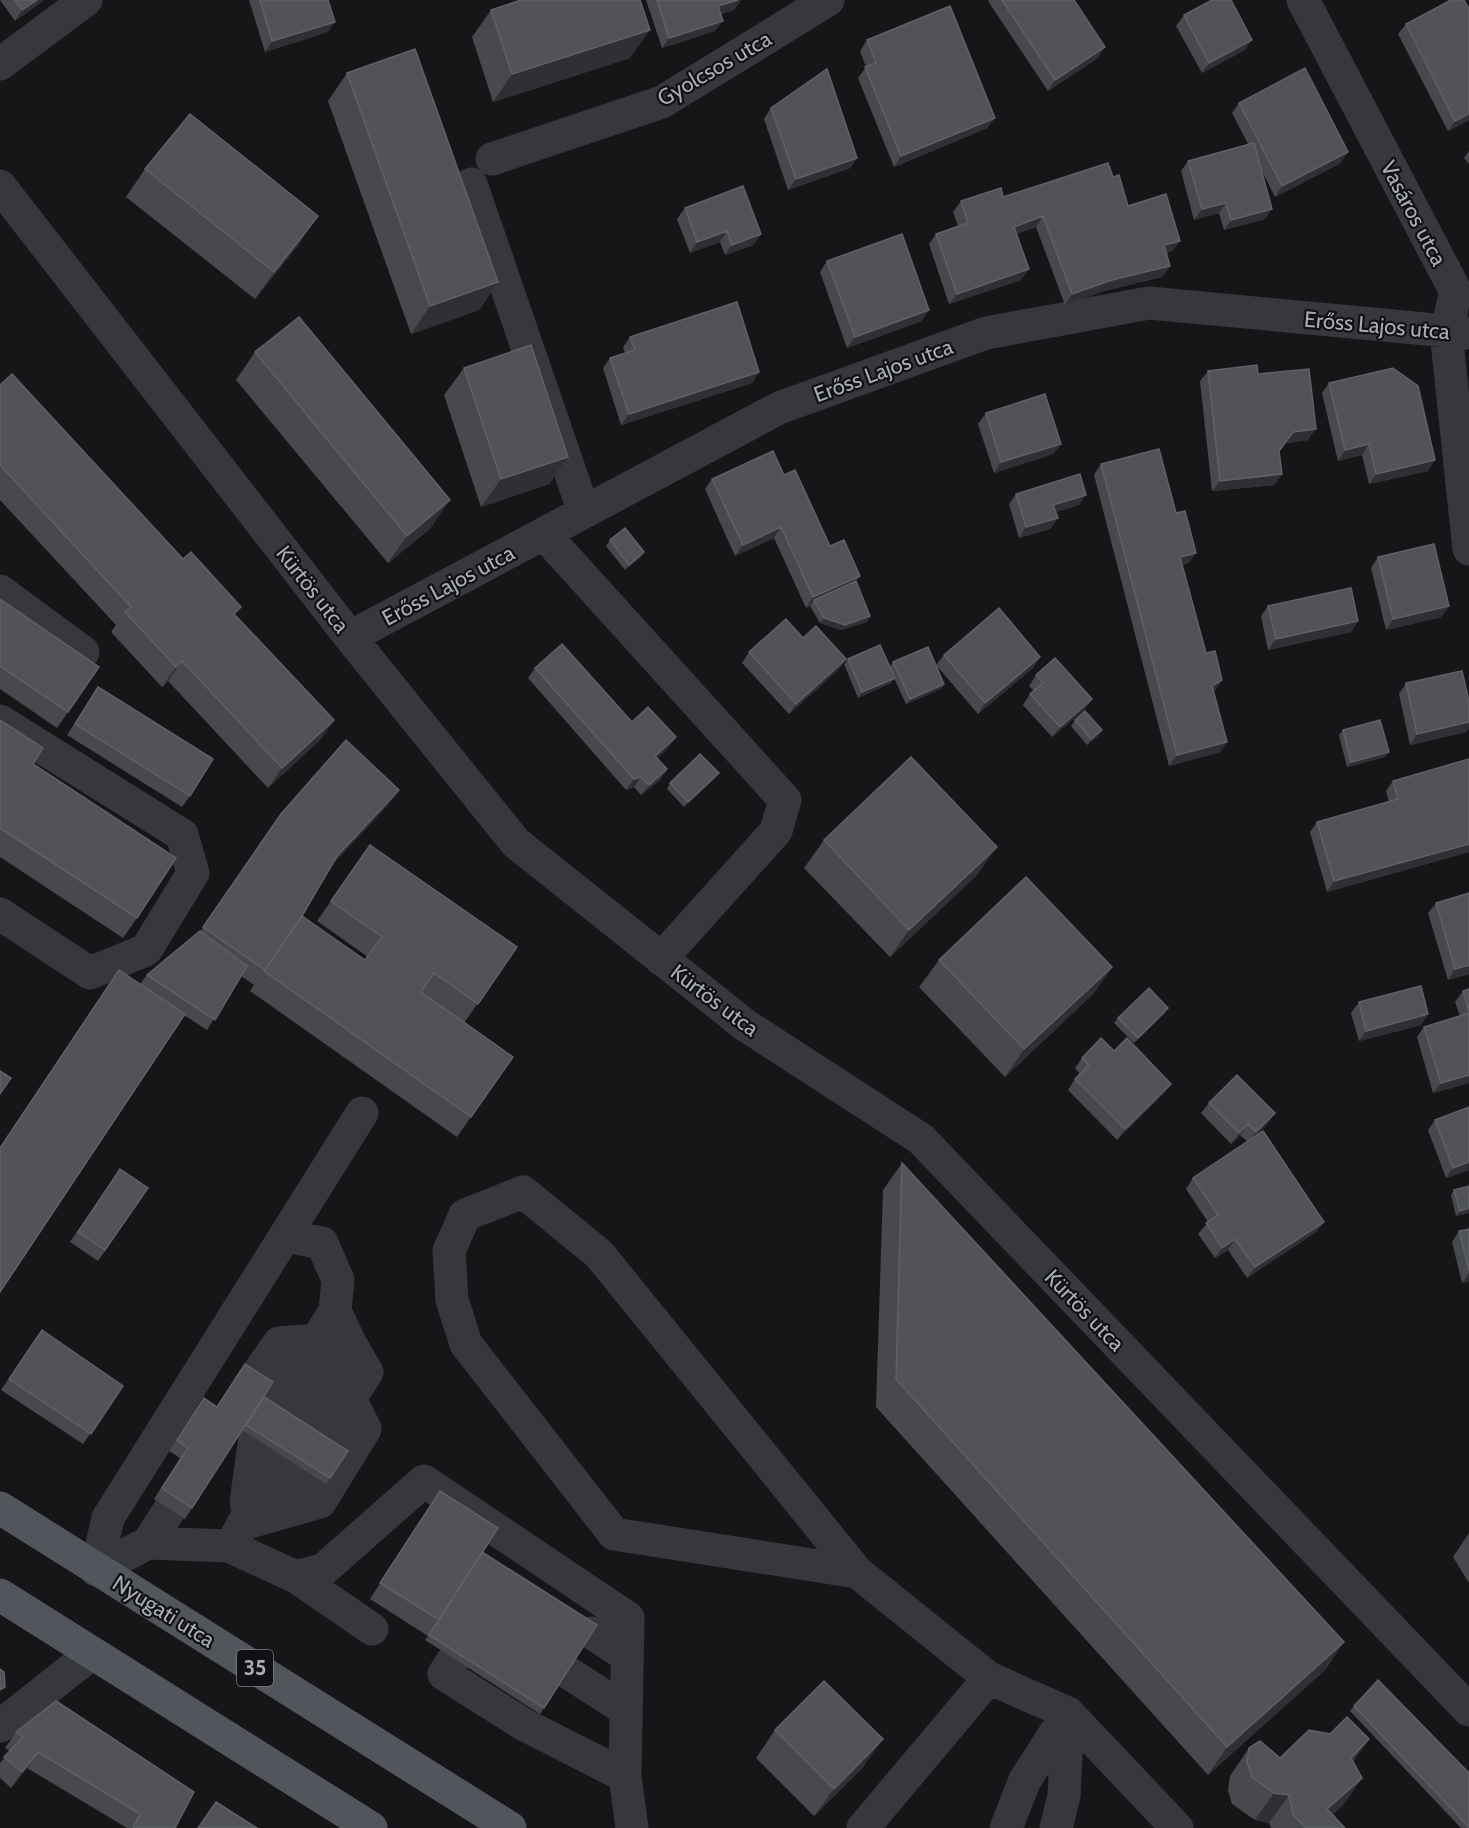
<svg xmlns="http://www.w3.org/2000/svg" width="1469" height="1828" font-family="Cabin,sans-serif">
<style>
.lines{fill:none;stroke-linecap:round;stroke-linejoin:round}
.minor{stroke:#37383d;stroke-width:33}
.major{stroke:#53555c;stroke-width:33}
.wall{fill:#47494d}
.shaded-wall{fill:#2f3033}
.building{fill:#525359;stroke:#5f6168;stroke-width:1.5}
.labels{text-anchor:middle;stroke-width:4.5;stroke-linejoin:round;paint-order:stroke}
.shield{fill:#111113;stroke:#7b7e86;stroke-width:1.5}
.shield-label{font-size:21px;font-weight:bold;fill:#a8adb8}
.street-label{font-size:22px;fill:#a8adb8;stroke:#111113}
</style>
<rect width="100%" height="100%" fill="#161618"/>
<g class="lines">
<path class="minor" d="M1303 0 1456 292 1446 332 1469 549
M0 64 86 0
M492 159 662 102 828 0
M471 184 584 512
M0 186 350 637 516 843 745 1025 921 1139 1469 1710
M544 534 785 800 776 831 661 959
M0 591 83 652
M350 637 779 408 986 333 1149 303 1469 333
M0 721 182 835 193 873 146 950 90 973 0 914
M251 1383 279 1343 317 1340
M272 1410 335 1311 338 1280 322 1243 287 1236
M298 1426 350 1343 335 1311
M322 1442 367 1372 350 1343
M246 1502 255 1438
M258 1511 305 1470
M243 1524 320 1502 365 1429 350 1399
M237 1535 280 1454
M148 1543 229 1546 296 1577 324 1569 424 1481 628 1618 625 1776
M96 1570 108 1518 362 1113
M96 1570 148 1543 170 1509
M857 1572 614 1534 466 1344 452 1300 449 1251 465 1215 523 1192 599 1254 857 1572 989 1678 1068 1713 1177 1828
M296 1577 372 1629
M592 1633 627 1656
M454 1659 444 1674 523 1724 625 1776 632 1828
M567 1672 626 1710
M0 1726 91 1654
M863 1828 989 1678
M1006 1828 1025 1780 1068 1713
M1056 1828 1064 1796 1068 1715"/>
<path class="major" d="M0 1508 510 1828
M0 1595 371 1828"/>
</g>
<path class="wall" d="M0 0H44L15 21Z
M249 0H328V32L265 52Z
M646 0H741L734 10 721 14 715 31 662 48Z
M989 0H1074L1098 58 1048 91 988 1Z
M491 10 630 58 493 102 472 37Z
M1184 15 1245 50 1202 73 1176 26Z
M1406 24 1469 120 1448 131 1398 34Z
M867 40 995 118 987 128 894 167 858 78 866 67 860 51Z
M347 73 498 282 479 310 411 334 328 101Z
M1239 103 1341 163 1275 197 1262 171 1265 219 1224 230 1219 213 1194 220 1181 171 1188 161 1248 144 1232 113Z
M771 108 857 158 850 168 788 190 764 119Z
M1469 151V164L1464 158Z
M145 169 299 244 255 299 126 197Z
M1113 177 1128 206 1180 241 1172 251 1166 253 1170 266 1162 277 1104 291 1065 305 1036 227 1016 234 1021 280 949 304 929 244 936 234 958 226 953 212 961 201 1003 197Z
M685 208 761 234 753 245 725 255 720 242 690 253 677 219Z
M827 261 922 321 847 348 820 272Z
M630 337 759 372 752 383 621 425 603 368 610 358 625 353 623 347Z
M255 352 431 528 388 563 236 380Z
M464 368 568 457 549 484 481 507 444 395Z
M1208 371 1258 374 1308 440 1286 443 1279 451 1282 474 1274 485 1212 491 1200 381Z
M1329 383 1428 471 1369 484 1362 455 1338 461 1322 393Z
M0 385 235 615 334 720 320 740 268 788 168 681 162 687 111 632 116 625 0 500Z
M986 413 1061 444 1053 454 994 473 978 424Z
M1101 464 1189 563 1182 565 1206 653 1222 680 1214 691 1227 742 1220 752 1169 766 1094 475Z
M784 475 830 546 860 576 856 581 870 616 867 622 841 630 820 623 810 606 806 608 774 538 735 556 705 489 712 479Z
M1016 494 1079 505 1056 512 1058 518 1050 529 1019 538 1009 504Z
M610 540 641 557 625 570 606 546Z
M1378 557 1449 606 1441 617 1386 630 1371 568Z
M0 599 99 667 57 728 0 689Z
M1268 606 1358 621 1351 632 1268 650 1261 616Z
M803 638 846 659 838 670 789 714 742 663 749 652Z
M944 655 1040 657 1033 668 978 714 936 665Z
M848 659 890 667 893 662 944 684 941 689 906 704 894 678 891 683 858 698 844 664Z
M535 668 632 722 676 737 668 748 657 758 667 769 660 780 641 795 634 787 626 790 528 678Z
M1036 675 1092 699 1084 710 1052 737 1023 705 1030 694 1034 691 1029 686Z
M1406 683 1466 732 1410 745 1399 694Z
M98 687 190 796 182 807 67 735Z
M0 720 33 764 137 918 123 938 0 857Z
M1075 720 1102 730 1098 736 1087 745 1071 726Z
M1343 730 1385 757 1347 767 1339 735Z
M1469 759V852L1327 892 1310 832 1317 822 1389 802 1386 791 1393 781Z
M715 778 684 807 667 789 670 783Z
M388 805 331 866 299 921 365 960 368 957 317 921 370 845 517 947 464 1023 513 1057 457 1137 250 991 260 977 254 985 241 976 207 1030 184 1015 0 1292V1147L119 970 140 984 147 975 200 932 281 814Z
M824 840 978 874 890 957 804 868Z
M1436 903 1469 974 1448 980 1428 913Z
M939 960 1112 967 1093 994 1005 1077 919 987Z
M1469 989V1083L1433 1093 1417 1037 1424 1027 1460 1016 1455 1002 1463 991Z
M1359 1002 1428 1014 1421 1025 1359 1041 1351 1013Z
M1168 1008 1164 1014 1134 1043 1114 1023 1118 1018Z
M1082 1058 1171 1084 1163 1094 1117 1140 1068 1090 1075 1079 1080 1074 1075 1068Z
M1209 1103 1268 1123 1252 1139 1324 1222 1316 1232 1247 1278 1228 1250 1215 1258 1198 1234 1208 1222 1186 1189 1193 1178 1248 1142 1240 1135 1231 1144 1201 1113Z
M1469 1107V1170L1446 1178 1428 1130 1435 1120Z
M902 1163 1344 1642 1325 1670 1208 1775 876 1407 883 1190Z
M120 1169 148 1188 98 1261 70 1242Z
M1469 1186V1213L1456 1216 1451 1195 1454 1190Z
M1469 1229V1281L1462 1283 1452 1242 1459 1231Z
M42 1330 123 1386 83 1444 1 1390Z
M245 1364 264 1397 348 1451 326 1484 242 1430 185 1519 154 1499 180 1458 169 1451 204 1398 217 1406Z
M440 1491 482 1552 597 1625 540 1714 425 1640 428 1636 370 1599Z
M1469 1533V1583L1453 1557Z
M1354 1706 1469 1773V1828H1461L1350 1711Z
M775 1730 864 1766 814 1816 756 1758Z
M16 1732 175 1828H127L27 1768 11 1788 0 1778V1763L10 1751 5 1748Z
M1330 1734 1369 1739 1353 1761 1362 1778 1343 1805 1332 1815 1345 1828H1271L1269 1823 1255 1820 1232 1804 1228 1790 1230 1776 1249 1748 1280 1758Z"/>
<path class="shaded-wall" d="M37 0H44L15 21 22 10Z
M738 0H741L734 10 711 17 718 6Z
M723 21 715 31 662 48 669 38Z
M335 22 328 32 265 52 272 41Z
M650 30 630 58 493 102 512 74Z
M1252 40 1245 50 1202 73 1209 63Z
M1105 47 1098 58 1048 91 1055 80Z
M1469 114V120L1448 131 1455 121Z
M995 118 987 128 894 167 901 156Z
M1348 152 1341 163 1275 197 1282 186Z
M857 158 850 168 788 190 796 179Z
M1226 203 1219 213 1194 220 1202 209Z
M1272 209 1265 219 1224 230 1231 220Z
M318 216 299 244 255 299 274 272Z
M1043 216 1036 227 1006 238 1014 227Z
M727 231 720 242 690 253 697 242Z
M761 234 753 245 725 255 732 245Z
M1180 241 1172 251 1156 256 1164 245Z
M1170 266 1162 277 1104 291 1065 305 1072 294 1112 280Z
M1029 269 1021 280 949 304 957 294Z
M498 282 479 310 411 334 430 306Z
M929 310 922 321 847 348 855 337Z
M759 372 752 383 621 425 629 414Z
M1316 429 1308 440 1286 443 1271 461 1293 432Z
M1061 444 1053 454 994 473 1001 462Z
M1369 444 1362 455 1338 461 1345 450Z
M568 457 549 484 481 507 501 479Z
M1435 460 1428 471 1369 484 1376 474Z
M1282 474 1274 485 1212 491 1220 481Z
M1086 495 1079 505 1046 515 1053 505Z
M450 500 431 528 388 563 407 536Z
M1058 518 1050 529 1019 538 1026 527Z
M781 527 774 538 735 556 743 545Z
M644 552 641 557 625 570 629 565Z
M1196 553 1189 563 1173 568 1180 557Z
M860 576 853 586 814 600 810 606 806 608 813 597Z
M1449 606 1441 617 1386 630 1393 619Z
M870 616 867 622 841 630 820 623 824 618Z
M1358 621 1351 632 1268 650 1276 639Z
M1040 657 1033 668 978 714 985 703Z
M846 659 838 670 789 714 796 704Z
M182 661 168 681 162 687 176 667Z
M895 678 891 683 858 698 862 692Z
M1222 680 1215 691 1205 697 1212 686Z
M944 684 941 689 906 704 910 699Z
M1092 699 1084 710 1052 737 1060 727Z
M334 720 320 740 268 788 282 768Z
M1469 722V728L1466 732 1410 745 1417 734Z
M1102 730 1098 736 1087 745 1091 739Z
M676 737 668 748 648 766 655 756Z
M1227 742 1220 752 1169 766 1177 755Z
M1389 752 1385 757 1347 767 1351 762Z
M667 769 660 780 641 795 649 785Z
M719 773 715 778 684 807 688 802Z
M641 777 634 787 626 790 634 779Z
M399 790 388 805 326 871 337 856Z
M1469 844V852L1327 892 1334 881Z
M997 847 978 874 890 957 909 930Z
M1469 965V974L1448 980 1455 969Z
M1112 967 1093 994 1005 1077 1024 1049Z
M1168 1008 1164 1014 1134 1043 1138 1038Z
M1428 1014 1421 1025 1359 1041 1366 1031Z
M1469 1075V1083L1433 1093 1441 1083Z
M1171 1084 1163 1094 1117 1140 1125 1129Z
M1275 1113 1268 1123 1248 1143 1256 1132Z
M1248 1124 1240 1135 1231 1144 1239 1133Z
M1469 1162V1170L1446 1178 1453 1168Z
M1469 1208V1213L1456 1216 1460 1211Z
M1324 1222 1316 1232 1247 1278 1255 1267Z
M1235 1239 1228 1250 1215 1258 1222 1248Z
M1469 1273V1281L1462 1283Z
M1344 1642 1325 1670 1208 1775 1227 1747Z
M883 1739 864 1766 814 1816 834 1789Z
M1369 1739 1350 1767 1351 1758Z
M38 1752 27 1768 11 1788 22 1772Z
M1362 1778 1343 1805 1317 1828 1327 1809Z
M1274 1793 1289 1795 1269 1823 1255 1820Z"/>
<path class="building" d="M15 0H37L22 10Z
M260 0H328L335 22 272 41Z
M521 0H640L650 30 512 74 491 10Z
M657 0H738L718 6 723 21 669 38Z
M1002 0H1074L1105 47 1055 80Z
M1212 0H1231L1252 40 1209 63 1184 15Z
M1451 0H1464L1469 9V114L1455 121 1406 24Z
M950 6 995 118 901 156 865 67 876 63 867 40Z
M415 49 498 282 430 306 347 73Z
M1305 68 1348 152 1282 186 1239 103Z
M827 69 857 158 796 179 771 108Z
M190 114 318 216 274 272 145 169Z
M1254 143 1272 209 1231 220 1226 203 1202 209 1188 161Z
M1108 163 1113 177 1119 175 1128 206 1166 194 1180 241 1164 245 1170 266 1112 280 1072 294 1043 216 1014 227 1029 269 957 294 936 234 968 223 961 201 1001 188 1003 197Z
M743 186 761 234 732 245 727 231 697 242 685 208Z
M902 234 929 310 855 337 827 261Z
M737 302 759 372 629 414 610 358 635 350 630 337Z
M299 317 450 500 407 536 255 352Z
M531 345 568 457 501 479 464 368Z
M1257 365 1258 374 1309 369 1316 429 1293 432 1279 451 1282 474 1220 481 1208 371Z
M1393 368 1418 386 1435 460 1376 474 1369 444 1345 450 1329 383Z
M12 374 183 559 191 552 241 607 234 614 334 720 282 768 182 661 176 667 125 612 131 607 0 465V385Z
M1045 394 1061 444 1001 462 986 413Z
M1159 449 1176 513 1185 511 1196 553 1180 557 1206 653 1215 651 1222 680 1212 686 1227 742 1177 755 1101 464Z
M773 451 784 475 795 470 830 546 844 540 860 576 813 597 781 527 743 545 712 479Z
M1080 474 1086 495 1053 505 1058 518 1026 527 1016 494Z
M625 528 644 552 629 565 610 540Z
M1434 544 1449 606 1393 619 1378 557Z
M856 581 870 616 845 625 824 618 814 600Z
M1351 588 1358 621 1276 639 1268 606Z
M0 599 99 667 68 712 0 666Z
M999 608 1040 657 985 703 944 655Z
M786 619 803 638 816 626 846 659 796 704 749 652Z
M562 644 632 722 648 707 676 737 655 756 667 769 649 785 641 777 634 779 535 668Z
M880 645 895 678 862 692 848 659Z
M928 647 944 684 910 699 893 662Z
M1055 658 1092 699 1060 727 1030 694 1043 683 1036 675Z
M1462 671 1469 701V722L1417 734 1406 683Z
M98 687 213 759 190 796 75 724Z
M1085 711 1102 730 1091 739 1075 720Z
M0 720 43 748 33 764 176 858 137 918 0 828Z
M1380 720 1389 752 1351 762 1343 730Z
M346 740 399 790 337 856 299 921 265 970 203 927 281 814Z
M700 754 719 773 688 802 670 783Z
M911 757 997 847 909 930 824 840Z
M1469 759V844L1334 881 1317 822 1398 799 1393 781Z
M370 845 517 947 478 1004 434 973 421 992 513 1057 471 1117 264 971 302 916 365 960 382 937 331 901Z
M1026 877 1112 967 1024 1049 939 960Z
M1469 893V965L1455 969 1436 903Z
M200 931 247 966 215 1020 147 975Z
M119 970 185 1014 0 1292V1148Z
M1421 986 1428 1014 1366 1031 1359 1002Z
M1149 988 1168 1008 1138 1038 1118 1018Z
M1469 989V1012L1463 991Z
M1469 1013V1075L1441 1083 1424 1027Z
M1101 1038 1114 1051 1127 1038 1171 1084 1125 1129 1075 1079 1089 1065 1082 1058Z
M0 1071 11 1078 0 1094Z
M1237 1075 1275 1113 1256 1132 1248 1124 1239 1133 1209 1103Z
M1469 1107V1162L1453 1168 1435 1120Z
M1263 1131 1324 1222 1255 1267 1235 1239 1222 1248 1206 1223 1218 1215 1193 1178Z
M902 1163 1344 1642 1227 1747 896 1379Z
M120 1169 148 1188 105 1250 78 1232Z
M1469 1186V1208L1460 1211 1454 1190Z
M1469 1229V1271L1459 1231Z
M42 1330 123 1386 91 1434 9 1379Z
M245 1364 273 1382 192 1508 162 1488 188 1448 177 1440 204 1398 217 1407Z
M264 1397 348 1451 330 1478 246 1425Z
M440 1491 498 1528 439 1620 380 1583Z
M482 1552 597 1625 544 1708 429 1635Z
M0 1669 4 1672 5 1687 0 1690Z
M1378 1680 1469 1773V1827L1354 1706Z
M824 1681 883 1739 834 1789 775 1730Z
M56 1701 194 1792 175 1828H133L140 1814 38 1752 22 1772 4 1757 23 1737 16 1732Z
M1347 1717 1369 1739 1351 1758 1362 1778 1327 1809 1345 1828H1306L1293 1815 1289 1795 1274 1793 1252 1777 1247 1762 1249 1748 1260 1741 1280 1758 1309 1730 1330 1734Z
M216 1802 257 1828H198Z"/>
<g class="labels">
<rect class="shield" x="237" y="1650" width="36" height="36" rx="4.5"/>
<g class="shield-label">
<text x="255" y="1675">35</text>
</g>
<g class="street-label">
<text transform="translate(714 68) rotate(-30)" y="8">Gyolcsos utca</text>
<text transform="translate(1414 213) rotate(62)" y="8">Vasáros utca</text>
<text transform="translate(1377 325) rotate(5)" y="8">Erőss Lajos utca</text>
<text transform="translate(883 370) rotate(-20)" y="8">Erőss Lajos utca</text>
<text transform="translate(448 585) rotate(-28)" y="8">Erőss Lajos utca</text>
<text transform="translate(313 589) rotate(52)" y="8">Kürtös utca</text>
<text transform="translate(715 1000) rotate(37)" y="8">Kürtös utca</text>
<text transform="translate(1085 1310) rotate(46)" y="8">Kürtös utca</text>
<text transform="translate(164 1611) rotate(32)" y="8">Nyugati utca</text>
</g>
</g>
</svg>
